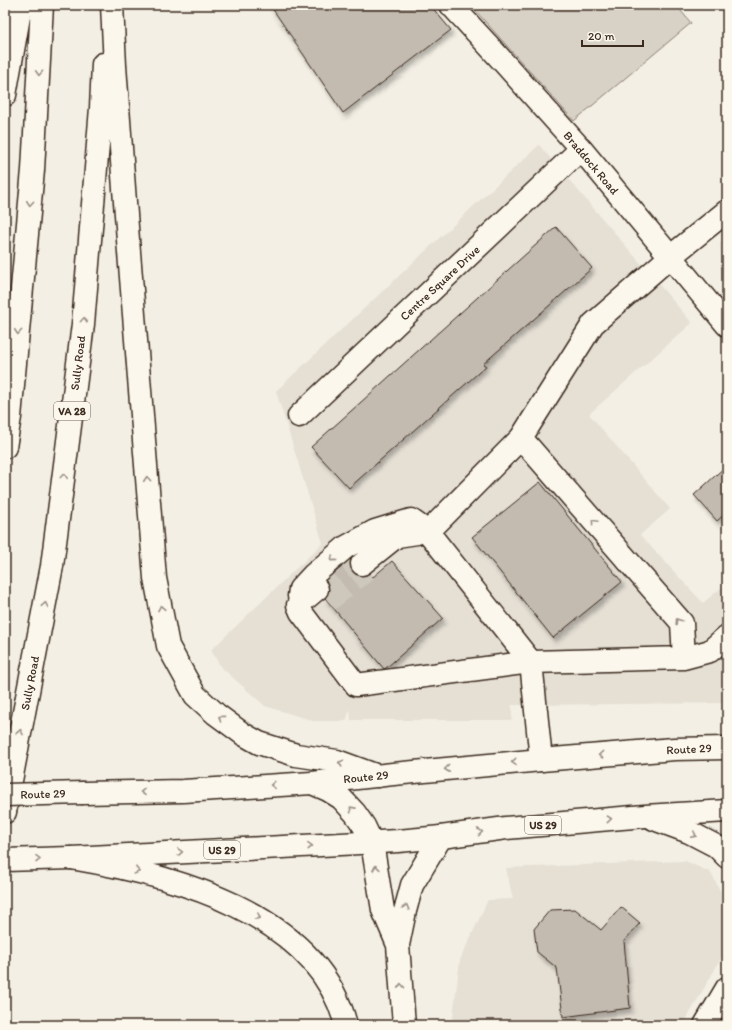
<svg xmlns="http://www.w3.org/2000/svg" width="732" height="1030" font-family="Itim,sans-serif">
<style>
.built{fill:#e5dfd4}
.green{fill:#d8d1c6;stroke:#8a7e72}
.building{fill:#c3bbb0;stroke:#3b2a1e;filter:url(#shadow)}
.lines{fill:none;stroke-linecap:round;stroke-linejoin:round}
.minor-tunnel{stroke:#cec8bc;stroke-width:22;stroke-dasharray:22 11;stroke-linecap:butt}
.minor-casing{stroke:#3b2a1e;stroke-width:25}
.major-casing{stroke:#3b2a1e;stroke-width:25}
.highway-casing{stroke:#3b2a1e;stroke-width:25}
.minor{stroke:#fbf7ec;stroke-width:22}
.major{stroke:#fbf7ec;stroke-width:22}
.highway{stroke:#fbf7ec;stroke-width:22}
.major-bridge-casing{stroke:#3b2a1e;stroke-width:25;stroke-linecap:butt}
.major-bridge{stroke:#fbf7ec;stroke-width:22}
.oneway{stroke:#9b9085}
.labels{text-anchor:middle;stroke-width:3;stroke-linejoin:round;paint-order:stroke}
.shield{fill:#fbf7ec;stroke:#75685c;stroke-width:1}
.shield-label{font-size:11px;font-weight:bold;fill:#3b2a1e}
.street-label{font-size:12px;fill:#3b2a1e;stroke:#fbf7ec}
</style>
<defs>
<filter id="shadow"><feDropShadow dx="2.5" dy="4.5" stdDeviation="2" flood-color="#0004"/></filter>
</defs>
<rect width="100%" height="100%" fill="#f3efe4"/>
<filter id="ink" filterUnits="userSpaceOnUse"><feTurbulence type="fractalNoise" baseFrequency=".025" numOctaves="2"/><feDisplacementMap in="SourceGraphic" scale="8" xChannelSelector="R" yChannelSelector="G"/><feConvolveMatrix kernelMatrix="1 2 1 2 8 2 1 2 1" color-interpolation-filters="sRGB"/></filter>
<g filter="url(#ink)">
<path class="built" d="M539 145 692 323 589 414 670 509 640 535 703 603 727 583V703L512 705V720H351L350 709 346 721H314L265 706 221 667 211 650 323 543 276 391Z
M727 238V282L722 276 720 243Z
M685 861 710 872 727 903V948L683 1025H452L460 960 488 900 513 899 506 868Z"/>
<path class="green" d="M479 5H676L691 23 574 121 474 9Z"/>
<path class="building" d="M270 5H430L451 30 343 113Z
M556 227 592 268 483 364 486 366 349 488 311 447 469 305Z
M727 465V512L717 521 694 495Z
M540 482 622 582 553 638 472 537Z
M350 560V566L353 572 358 576H363L370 574 373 577 392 561 443 618 386 668 384 669 325 598 329 593V587L326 580Z
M621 907 640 923 624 941 630 1008 563 1017 557 968 537 952 534 929 550 910 575 909 601 930Z"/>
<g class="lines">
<path class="minor-tunnel" d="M317 589 356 558
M328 601 367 570"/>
<defs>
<path id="minor" d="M451 5 489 46 581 149 727 325
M299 416 581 149
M521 438 682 623 684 658
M362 564 397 536 417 533
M317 589 298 605 301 612 356 685 531 662 684 658 710 651 727 636
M299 596 300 589 313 575 346 547 375 531 411 520 428 532
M541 760 531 662 428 532 521 438 593 324 670 257 727 211
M705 1025 727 988"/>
<path id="major" d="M83 793 183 791 312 783 393 774 541 760 674 749 727 748
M654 819 689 832 716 846 727 857
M5 860 71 858 398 841 441 837 506 828 645 816 727 811"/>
<path id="highway" d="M112 5 115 66 125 202 155 578 168 646 195 695 216 714 243 734 259 743 296 755 337 761 378 776
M5 95 21 5
M5 447 10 417 33 170 42 5
M312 783 328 790 341 798 355 813 364 826 372 843 383 910 398 945
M5 812 52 566 83 324 101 108 103 64
M71 858C172 875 317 912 346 1025
M404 1025 398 945 405 911 412 885 441 837"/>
</defs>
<use href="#minor" class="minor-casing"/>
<use href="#major" class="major-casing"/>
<use href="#highway" class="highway-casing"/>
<use href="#minor" class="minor"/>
<use href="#major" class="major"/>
<use href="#highway" class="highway"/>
<defs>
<path id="major-bridge" d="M5 795 83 793"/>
</defs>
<use href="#major-bridge" class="major-bridge-casing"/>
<use href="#major-bridge" class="major-bridge"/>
</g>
<defs><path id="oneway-chevron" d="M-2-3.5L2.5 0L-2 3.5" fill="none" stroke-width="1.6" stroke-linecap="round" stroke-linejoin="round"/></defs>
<g class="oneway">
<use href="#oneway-chevron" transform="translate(39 73) rotate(93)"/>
<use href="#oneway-chevron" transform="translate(30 203) rotate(95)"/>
<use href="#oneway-chevron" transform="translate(84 320) rotate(-85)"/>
<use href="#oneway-chevron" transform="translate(18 332) rotate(95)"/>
<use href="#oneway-chevron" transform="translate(64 476) rotate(-83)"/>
<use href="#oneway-chevron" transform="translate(147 479) rotate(-95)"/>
<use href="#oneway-chevron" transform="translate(594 522) rotate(-131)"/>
<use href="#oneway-chevron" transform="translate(333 559) rotate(140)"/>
<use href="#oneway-chevron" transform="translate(45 605) rotate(-79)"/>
<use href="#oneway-chevron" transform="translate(161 608) rotate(-101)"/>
<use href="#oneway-chevron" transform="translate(678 621) rotate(-123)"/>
<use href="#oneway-chevron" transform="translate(221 718) rotate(-144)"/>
<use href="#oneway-chevron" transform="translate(20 732) rotate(-79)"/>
<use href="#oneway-chevron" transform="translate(601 755) rotate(175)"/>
<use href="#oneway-chevron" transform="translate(514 762) rotate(175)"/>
<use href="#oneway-chevron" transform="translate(341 763) rotate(-162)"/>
<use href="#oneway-chevron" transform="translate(447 769) rotate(174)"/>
<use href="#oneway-chevron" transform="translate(273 785) rotate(177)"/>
<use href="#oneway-chevron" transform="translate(143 792) rotate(179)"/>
<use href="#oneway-chevron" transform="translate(352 809) rotate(-132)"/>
<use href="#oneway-chevron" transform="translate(609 819) rotate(-5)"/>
<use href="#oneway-chevron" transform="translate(480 832) rotate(-8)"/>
<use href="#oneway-chevron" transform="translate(694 835) rotate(26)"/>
<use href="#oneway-chevron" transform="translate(310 846) rotate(-3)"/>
<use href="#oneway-chevron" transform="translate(180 852) rotate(-3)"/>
<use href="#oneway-chevron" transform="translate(38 859) rotate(-1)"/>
<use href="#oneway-chevron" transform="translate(376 868) rotate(-99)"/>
<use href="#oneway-chevron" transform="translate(137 871) rotate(13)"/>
<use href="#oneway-chevron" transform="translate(406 907) rotate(-75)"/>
<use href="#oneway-chevron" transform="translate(258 917) rotate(28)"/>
<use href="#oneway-chevron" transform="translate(401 986) rotate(-94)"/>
</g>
</g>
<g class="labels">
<g class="shield">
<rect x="54" y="402" width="36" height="18" rx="3"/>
<rect x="525" y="816" width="36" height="18" rx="3"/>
<rect x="204" y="841" width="36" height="18" rx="3"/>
</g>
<g class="shield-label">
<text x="72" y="415">VA 28</text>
<text x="543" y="829">US 29</text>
<text x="222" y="854">US 29</text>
</g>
<g class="street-label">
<text transform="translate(591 163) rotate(50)" y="4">Braddock Road</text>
<text transform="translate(440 283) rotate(-43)" y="4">Centre Square Drive</text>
<text transform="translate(78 363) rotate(-83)" y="4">Sully Road</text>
<text transform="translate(30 683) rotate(-79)" y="4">Sully Road</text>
<text transform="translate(689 749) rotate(-3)" y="4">Route 29</text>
<text transform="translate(366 777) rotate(-6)" y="4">Route 29</text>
<text transform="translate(43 794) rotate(-2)" y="4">Route 29</text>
</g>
</g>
<rect width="732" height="1030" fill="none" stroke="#fbf7ec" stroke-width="20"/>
<rect x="10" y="10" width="712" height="1010" fill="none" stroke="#3b2a1e" stroke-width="1.5" filter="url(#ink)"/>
<path d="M582 40v6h61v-6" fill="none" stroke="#3b2a1e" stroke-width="2"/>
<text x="588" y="40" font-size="12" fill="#3b2a1e" stroke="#fbf7ec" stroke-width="3" paint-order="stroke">20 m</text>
</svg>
